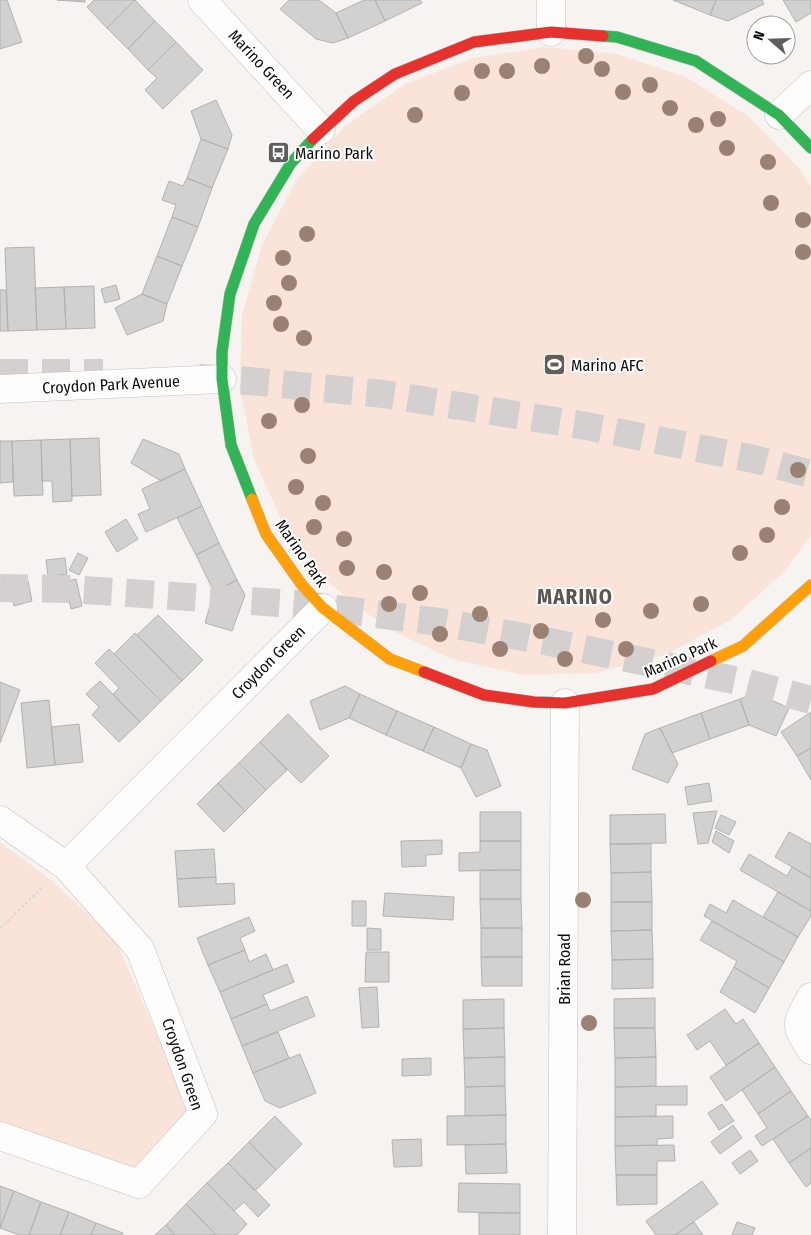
<svg xmlns="http://www.w3.org/2000/svg" width="811" height="1235" font-family="'Fira Sans Condensed',sans-serif">
<style>
.green{fill:#fae4d9}
.building{fill:#d2d1d1;stroke:#b2b2b1}
.lines{fill:none;stroke-linecap:round;stroke-linejoin:round}
.highway-tunnel{stroke:#d3d0cf;stroke-width:28;stroke-dasharray:28 14;stroke-linecap:butt}
.street-casing{stroke:#c3c1c0;stroke-width:29}
.fast-casing{stroke:#c3c1c0;stroke-width:12}
.slow-casing{stroke:#c3c1c0;stroke-width:12}
.jam-casing{stroke:#c3c1c0;stroke-width:12}
.path{stroke:#dbdada;stroke-width:3;stroke-dasharray:2.5 2.5;stroke-linecap:butt}
.street{stroke:#fefdfd;stroke-width:28}
.fast{stroke:#30b455;stroke-width:11}
.slow{stroke:#ff9f0a;stroke-width:11}
.jam{stroke:#e5322d;stroke-width:11}
.tree{fill:#9a8173}
.labels{text-anchor:middle;stroke-width:4;stroke-linejoin:round;paint-order:stroke}
.street-label{font-size:16px;fill:#0e0d0c;stroke:#fff}
.poi-label{font-size:16px;fill:#0e0d0c;stroke:#fff;text-anchor:start}
.district-label{font-size:21px;font-weight:bold;letter-spacing:1px;fill:#5a5654;stroke:#fff}
</style>
<rect width="100%" height="100%" fill="#f6f3f1"/>
<path class="green" d="M545 47 617 54 686 77 748 116 799 168 811 187V535L785 571 731 620 667 654 596 673 523 675 452 659 386 628 329 583 284 526 254 459 240 388 242 315 262 245 296 181 345 126 405 84 473 58Z
M0 842 51 880 115 939 191 1112 138 1170 0 1121Z"/>
<path class="building" d="M0 0H7L22 42 0 49Z
M57 0H85V2Z
M94 0H135L107 28 87 7Z
M135 0 155 21 128 49 107 28Z
M289 0H319L336 13 348 38 333 43 316 39 280 9Z
M364 0H375L385 21 348 38 336 13Z
M375 0H420L422 3 385 21Z
M673 0H716L710 15Z
M716 0H762L764 4 728 21 710 15Z
M783 0H811V13L796 22Z
M155 21 176 42 148 70 128 49Z
M176 42 203 70 163 109 145 90 157 78 148 70Z
M216 100 232 135 228 149 201 139 191 111Z
M201 139 228 149 212 188 187 178Z
M187 178 212 188 198 227 172 217 176 205 162 200 169 181 183 186Z
M172 217 198 227 182 266 157 256Z
M34 247 37 330 8 331 5 248Z
M157 256 182 266 167 304 142 294Z
M116 285 120 299 105 303 101 289Z
M94 286 95 328 66 329 64 287Z
M64 287 66 329 37 330 35 288Z
M0 290H6L8 331H0Z
M142 294 167 304 163 321 127 335 115 308Z
M99 438 101 495 72 496 70 439Z
M70 439 72 501 53 502 52 481H42L41 440Z
M143 439 179 454 185 469 161 481 131 463Z
M41 440 43 495 14 496 12 441Z
M0 441H12L13 482 0 483Z
M185 469 202 506 146 532 138 514 150 509 142 489Z
M202 506 219 543 196 555 177 518Z
M126 519 138 539 117 552 105 532Z
M219 543 237 580 214 592 196 555Z
M78 553 88 558 79 575 69 570Z
M65 558 67 574 48 576 46 560Z
M76 579 82 606 71 609 65 582Z
M237 580 245 595 232 631 205 623 214 592Z
M28 581 32 601 14 606 9 586Z
M158 615 203 660 182 681 137 635Z
M135 633 182 681 161 701 114 654Z
M109 649 161 701 140 722 113 694 119 688 95 663Z
M100 681 140 722 119 742 92 715 99 707 86 694Z
M0 682 20 690 0 743Z
M345 686 360 694 349 718 320 730 310 701Z
M756 693 789 708 776 736 749 725 740 699Z
M360 694 397 711 386 735 349 718Z
M740 699 749 725 710 739 701 713Z
M49 700 55 765 27 768 21 703Z
M397 711 434 727 423 751 386 735Z
M811 712V748L797 756 781 732Z
M701 713 710 739 672 753 660 728Z
M288 714 329 756 301 783 260 742Z
M79 724 83 762 55 765 51 727Z
M434 727 471 744 461 768 423 751Z
M660 728 678 764 668 783 632 769 645 734Z
M260 742 287 770 266 790 239 763Z
M471 744 487 750 501 786 476 797 461 768Z
M811 748V780L797 756Z
M239 763 266 790 245 811 218 783Z
M218 783 245 811 224 832 197 804Z
M709 783 712 801 688 805 685 787Z
M717 811 708 843 698 844 693 813Z
M480 812H521V841H480Z
M665 814 666 843 610 844V815Z
M721 815 736 822 729 835 715 828Z
M716 831 734 841 729 853 712 842Z
M789 832 811 844V878L775 857Z
M442 840V854L426 855V866L402 867 401 841Z
M480 841H521V870L459 871V853L480 852Z
M610 844H651V872L611 873Z
M214 849 216 877 177 879 175 851Z
M749 854 787 876 792 867 811 878V911L740 870Z
M480 870H521V899H480Z
M651 872 652 902H611V873Z
M216 877V884L234 883 235 904 179 907 177 879Z
M778 892 811 911V916L798 937 763 917Z
M385 893 454 897 453 920 383 916Z
M480 899H521L522 928H481Z
M733 900 798 937 784 962 704 916 710 904 726 913Z
M352 901H366V926H352Z
M611 902H652V930L611 931Z
M249 917 255 931 240 938 245 950 208 965 197 938Z
M712 921 784 962 769 988 734 967 737 961 700 940Z
M367 928 381 929V950H367Z
M481 928H522V957H481Z
M652 930 653 959 612 960 611 931Z
M245 950 249 962 266 954 273 970 220 992 208 965Z
M366 952H389V982H365Z
M481 957H522V986H482Z
M653 959V988L612 989V960Z
M287 964 294 982 263 995 267 1004 231 1019 220 992Z
M734 967 769 988 755 1013 720 992Z
M377 987 379 1027 362 1028 359 988Z
M307 996 315 1016 242 1046 231 1019 267 1004 270 1011Z
M655 998V1028H614V999Z
M504 999V1028L463 1029V1000Z
M725 1009 736 1024 743 1019 759 1043 726 1065 710 1041 697 1050 687 1035Z
M504 1028 505 1057 464 1058 463 1029Z
M614 1028H655L656 1057 615 1058Z
M278 1032 289 1058 253 1073 242 1046Z
M759 1043 775 1067 726 1101 710 1077Z
M300 1054 316 1093 280 1108 265 1101 253 1073Z
M505 1057V1086L465 1087 464 1058Z
M656 1057V1086L615 1087V1058Z
M431 1058V1075L402 1076V1059Z
M775 1067 791 1091 758 1114 742 1090Z
M505 1086 506 1115 465 1116V1087Z
M687 1086V1105H656V1116L615 1117V1087Z
M791 1091 808 1116 762 1146 755 1136 767 1128 758 1114Z
M722 1104 734 1121 719 1130 708 1113Z
M506 1115V1144L447 1145V1116Z
M275 1116 302 1144 276 1170 249 1142Z
M673 1116V1138L657 1139V1145L615 1146V1117Z
M808 1116 811 1120V1148L789 1163 773 1139Z
M733 1125 742 1138 720 1154 711 1142Z
M421 1139 422 1166 394 1167 392 1140Z
M249 1142 276 1170 255 1191 228 1163Z
M506 1144 507 1173 466 1174 465 1145Z
M674 1145 675 1161H657V1175H616L615 1146Z
M811 1148V1183L806 1187 789 1163Z
M750 1150 758 1161 740 1174 732 1163Z
M228 1163 270 1205 258 1217 244 1202 234 1211 207 1183Z
M616 1175H657V1204L617 1205Z
M702 1181 718 1204 675 1235H656L646 1221Z
M207 1183 247 1224 237 1235H216L186 1204Z
M459 1183 520 1184V1213L458 1212Z
M0 1186 14 1191 0 1228Z
M14 1191 41 1202 29 1235H19L0 1228Z
M41 1202 69 1212 60 1235H29Z
M186 1204 216 1235H175L166 1225Z
M69 1212 96 1223 91 1235H60Z
M479 1213H520V1235H479Z
M694 1222 703 1235H675Z
M737 1222 755 1228 752 1235H732Z
M96 1223 123 1233 122 1235H91Z
M166 1225 175 1235H155Z"/>
<g class="lines">
<path class="highway-tunnel" d="M0 373H103
M199 378 249 381 383 394 581 425 754 459 811 474
M0 588 68 589 295 604 440 622 545 641 748 683 811 700"/>
<defs>
<path id="street" d="M202 0 321 130
M551 0V32
M779 115 811 85
M0 389 222 379
M0 820 66 866 140 949 203 1114 139 1184 0 1136
M66 866 323 608
M811 997C796 1024 794 1024 811 1050
M562 1235 565 703"/>
<path id="fast" d="M603 36 617 37 696 61 779 115 811 148
M252 499 231 445 222 379V352L230 294 254 224 291 163 313 139"/>
<path id="slow" d="M252 499 266 534 302 585 323 608 390 659 424 672
M711 661 743 646 811 585"/>
<path id="jam" d="M313 139 354 101 395 74 474 42 551 32 603 36
M424 672 484 695 534 702 565 703 653 689 711 661"/>
</defs>
<use href="#street" class="street-casing"/>
<use href="#fast" class="fast-casing"/>
<use href="#slow" class="slow-casing"/>
<use href="#jam" class="jam-casing"/>
<path class="path" d="M0 928 43 887"/>
<use href="#street" class="street"/>
<use href="#fast" class="fast"/>
<use href="#slow" class="slow"/>
<use href="#jam" class="jam"/>
</g>
<g class="tree">
<circle cx="586" cy="56" r="8"/>
<circle cx="542" cy="66" r="8"/>
<circle cx="602" cy="69" r="8"/>
<circle cx="482" cy="71" r="8"/>
<circle cx="507" cy="71" r="8"/>
<circle cx="650" cy="85" r="8"/>
<circle cx="623" cy="92" r="8"/>
<circle cx="462" cy="93" r="8"/>
<circle cx="670" cy="108" r="8"/>
<circle cx="415" cy="115" r="8"/>
<circle cx="718" cy="119" r="8"/>
<circle cx="696" cy="125" r="8"/>
<circle cx="727" cy="148" r="8"/>
<circle cx="768" cy="162" r="8"/>
<circle cx="771" cy="203" r="8"/>
<circle cx="803" cy="220" r="8"/>
<circle cx="307" cy="234" r="8"/>
<circle cx="803" cy="252" r="8"/>
<circle cx="283" cy="258" r="8"/>
<circle cx="289" cy="283" r="8"/>
<circle cx="274" cy="303" r="8"/>
<circle cx="281" cy="324" r="8"/>
<circle cx="304" cy="338" r="8"/>
<circle cx="302" cy="405" r="8"/>
<circle cx="269" cy="421" r="8"/>
<circle cx="308" cy="456" r="8"/>
<circle cx="798" cy="470" r="8"/>
<circle cx="296" cy="487" r="8"/>
<circle cx="323" cy="503" r="8"/>
<circle cx="782" cy="507" r="8"/>
<circle cx="314" cy="527" r="8"/>
<circle cx="767" cy="535" r="8"/>
<circle cx="344" cy="539" r="8"/>
<circle cx="740" cy="553" r="8"/>
<circle cx="347" cy="568" r="8"/>
<circle cx="384" cy="572" r="8"/>
<circle cx="420" cy="593" r="8"/>
<circle cx="389" cy="604" r="8"/>
<circle cx="701" cy="604" r="8"/>
<circle cx="651" cy="611" r="8"/>
<circle cx="480" cy="614" r="8"/>
<circle cx="603" cy="620" r="8"/>
<circle cx="541" cy="631" r="8"/>
<circle cx="440" cy="634" r="8"/>
<circle cx="500" cy="649" r="8"/>
<circle cx="626" cy="649" r="8"/>
<circle cx="565" cy="659" r="8"/>
<circle cx="583" cy="900" r="8"/>
<circle cx="589" cy="1023" r="8"/>
</g>
<defs>
<symbol id="bus-square" viewBox="-11 -11 22 22"><rect x="-9" y="-9" width="18" height="18" rx="4" fill="#5f5e5c" stroke="#fff"/><path d="M-5-6H5V4H4V6H2V4H-2V6H-4V4H-5ZM-3.5-4V0h7V-4ZM-3.5 1.2v1.5H-2V1.2ZM2 1.2v1.5H3.5V1.2Z" fill="#fff"/></symbol>
<symbol id="stadium-square" viewBox="-11 -11 22 22"><rect x="-9" y="-9" width="18" height="18" rx="4" fill="#5f5e5c" stroke="#fff"/><path d="M0-5a6.5 5 0 1 0 0 10a6.5 5 0 1 0 0-10ZM-3.5-1.8h7v3.6h-7Z" fill="#fff"/></symbol>
</defs>
<g fill-rule="evenodd">
<use href="#bus-square" x="266" y="140" width="25" height="25"/>
<use href="#stadium-square" x="542" y="352" width="25" height="25"/>
</g>
<g class="labels">
<g class="street-label">
<text transform="translate(262 64) rotate(47)" y="6">Marino Green</text>
<text transform="translate(111 384) rotate(-3)" y="6">Croydon Park Avenue</text>
<text transform="translate(302 553) rotate(55)" y="6">Marino Park</text>
<text transform="translate(680 657) rotate(-24)" y="6">Marino Park</text>
<text transform="translate(268 662) rotate(-45)" y="6">Croydon Green</text>
<text transform="translate(564 969) rotate(-90)" y="6">Brian Road</text>
<text transform="translate(183 1064) rotate(71)" y="6">Croydon Green</text>
</g>
<g class="poi-label">
<text x="295" y="159">Marino Park</text>
<text x="571" y="371">Marino AFC</text>
</g>
<g class="district-label">
<text x="575" y="604">MARINO</text>
</g>
</g>
<g transform="translate(771 40) rotate(290)"><circle r="24" fill="#ffffff" stroke="#9f9e9e"/>
<path d="M0-4L9 19L0 12L-9 19Z" fill="#5f5e5c"/>
<text y="-8" font-size="14" font-weight="bold" text-anchor="middle" fill="#0e0d0c">N</text>
</g>
</svg>
